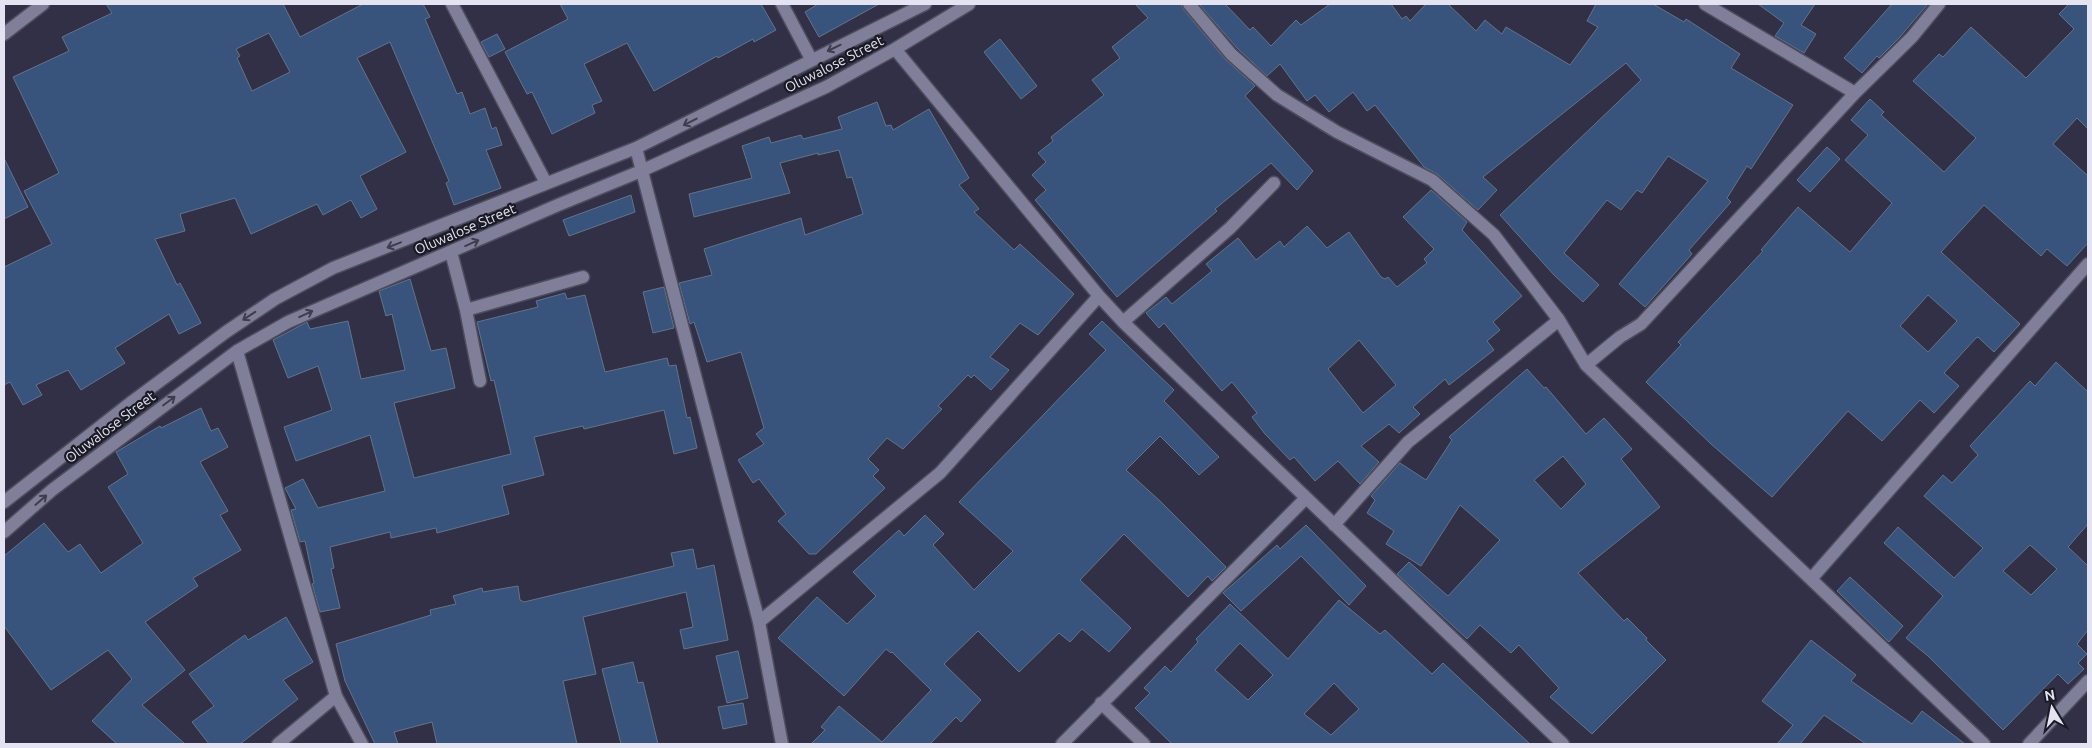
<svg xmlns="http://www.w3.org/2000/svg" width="2092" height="748" font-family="Ubuntu,sans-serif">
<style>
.building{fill:#39547c;stroke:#647389;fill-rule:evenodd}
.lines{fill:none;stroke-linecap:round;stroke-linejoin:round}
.minor-casing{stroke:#4e4d5f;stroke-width:15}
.minor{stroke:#807f99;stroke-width:12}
.oneway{stroke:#3e3d4d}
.labels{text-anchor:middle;stroke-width:4.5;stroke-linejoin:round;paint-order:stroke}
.street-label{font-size:14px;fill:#e3e3f2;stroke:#1a1924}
</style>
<rect width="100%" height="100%" fill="#313046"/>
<path class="building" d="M106 4H283L300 37 363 4H423L430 17 425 19 457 94 462 92 470 114 485 108 492 129 496 127 502 145 486 150 501 188 454 205 446 183 449 181 390 42 357 58 406 152 360 176 377 209 361 218 351 200 323 215 317 204 251 234 235 198 180 214 185 231 155 239 177 285 180 283 201 323 179 334 169 314 115 348 125 363 81 390 68 370 36 385 42 395 23 405 10 382 4 385V267L52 244 24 191 59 173 13 77 69 51 62 37 112 13ZM269 33 290 72 252 91 237 58 240 56 236 49Z
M560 4H761L776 30 754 42 753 39 718 58 717 56 654 91 627 43 584 64 602 101 592 105 595 113 552 134 532 92 527 94 505 52 568 19Z
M818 4H879L819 37 805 12Z
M1135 4H1181L1183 9 1225 59 1255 86 1245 96 1313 171 1297 190 1271 163 1215 209 1217 211 1117 297 1035 200 1046 190 1032 175 1046 162 1038 153 1053 141 1051 137 1104 95 1092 80 1120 58 1112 47 1148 18Z
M1199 4H1225L1250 30 1253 27 1271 46 1296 20 1301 25 1330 4H1391L1402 19 1406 16 1410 21 1426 4H1448L1476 31 1485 20 1502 34 1506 27 1570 65 1598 27 1587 21 1596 4H1653L1684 22 1686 19 1740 54 1731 68 1793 105 1751 169 1747 166 1727 198 1731 202 1689 250 1692 254 1645 307 1619 284 1708 181 1668 156 1642 193 1637 190 1621 210 1607 200 1564 253 1599 285 1583 302 1554 275 1500 215 1641 80 1626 63 1483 177 1497 190 1478 210 1437 174 1424 167 1375 105 1367 111 1353 92 1329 112 1315 95 1307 101 1280 64 1267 76 1237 48Z
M1758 4H1815L1801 25 1816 34 1804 53 1775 36 1784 23Z
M1892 4H1928L1900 37 1879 58 1877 56 1862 73 1844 58Z
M2069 4H2088V129L2077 118 2053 144 2088 176V243L2067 266 2047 249 2041 256 1984 205 1941 252 2020 324 1994 352 1978 337 1976 338 1944 373 1959 386 1934 413 1920 400 1882 441 1848 411 1772 497 1711 444 1646 382 1681 345 1678 342 1763 251 1761 250 1798 207 1850 252 1892 203 1845 160 1868 135 1851 120 1870 99 1884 112 1881 115 1944 172 1976 138 1913 81 1939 54 1943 57 1971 27 2026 78 2074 29 2059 14ZM1928 295 1957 321 1928 352 1900 326Z
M497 34 505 49 489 57 481 42Z
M1000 39 1037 86 1021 99 984 52Z
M877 102 886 126 891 125 893 130 929 109 969 178 959 185 979 209 974 212 1014 250 1020 244 1074 294 1038 335 1020 323 990 357 1009 370 991 390 974 375 971 378 968 375 938 406 942 409 903 449 887 438 868 459 879 470 873 476 885 488 816 554H809L778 521 786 514 759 479 753 483 738 460 764 444 756 434 764 428 741 352 707 362 694 322 690 324 679 283 712 275 704 249 801 218 805 235 863 214 852 177 847 178 839 150 818 155V153L780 163 790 193 694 217 689 194 752 178 742 146 769 137 771 143 801 135 803 139 842 129 838 117Z
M1827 147 1840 159 1810 192 1797 180Z
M4 158 28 207 4 219Z
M1431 190 1467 222 1462 230 1522 296 1493 322 1500 330 1487 341 1494 350 1449 385 1445 379 1413 407 1420 414 1399 433 1389 424 1361 446 1379 462 1360 484 1338 461 1315 481 1294 457 1290 460 1265 434 1252 417 1257 413 1232 382 1222 391 1164 323 1159 328 1146 313 1166 297 1172 304 1212 271 1206 264 1238 238 1256 260 1280 241 1284 247 1307 226 1327 248 1349 232 1381 277 1385 279 1388 277 1397 287 1427 263 1424 259 1434 249 1403 217ZM1359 340 1396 385 1363 413 1328 369Z
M631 195 635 212 569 236 563 220Z
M410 279 431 351 446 348 455 388 394 403 414 478 511 454 494 380 491 381 477 322 538 307 536 301 565 293 567 299 585 295 605 372 667 358 669 366 676 365 687 418 690 417 697 448 674 454 664 410 584 429 583 426 534 437 544 475 502 486 509 514 437 533 436 528 391 538 390 532 330 547 334 568 331 569 340 608 320 612 312 584 314 583 305 541 300 542 291 510 296 509 285 488 303 479 318 508 385 491 370 435 296 461 284 427 332 410 318 366 288 378 273 340 307 322 310 329 348 321 361 379 405 370 392 314 386 316 379 291Z
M664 287 674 328 653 333 643 292Z
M1102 321 1174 390 1164 401 1219 457 1199 475 1160 436 1126 470 1160 501 1226 567 1212 581 1208 576 1188 597 1124 534 1080 580 1131 628 1109 652 1082 629 1070 642 1059 633 1019 672 978 631 944 664 981 700 961 722 956 717 930 744H811L825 730 821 727 839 706 882 742 931 690 892 652 891 653 886 649 844 696 778 638 817 597 847 624 876 596 853 572 899 530 904 536 925 515 944 534 933 545 974 590 1013 551 959 502 1106 350 1089 334Z
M2056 362 2088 392V524L2068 547 2088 566V630L2077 644 2087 654 2078 663 2084 669 2068 684 2058 674 2003 730 1928 656 1906 638 1943 596 1884 543 1898 527 1954 578 1983 548 1924 496 1943 475 1952 483 1978 455 1970 446 2030 381 2035 386ZM2030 545 2057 569 2031 595 2003 571Z
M1527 369 1544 388 1546 387 1586 434 1604 418 1632 449 1621 459 1660 507 1578 573 1624 621 1627 618 1647 638 1646 640 1666 660 1592 734 1550 697 1559 688 1519 645 1511 653 1480 625 1467 639 1397 574 1409 562 1448 596 1500 540 1460 505 1421 566 1386 544 1394 531 1367 513 1375 500 1371 496 1400 463 1426 480 1452 440 1449 437ZM1563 456 1586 484 1561 509 1534 480Z
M201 408 211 431 218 428 228 447 200 462 228 511 220 515 241 550 193 578 198 586 145 622 185 670 142 705 185 744H117L92 721 132 679 108 650 51 690 4 626V556L44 523 68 552 80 544 101 573 143 543 108 487 128 474 116 452 160 426 161 428Z
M1306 525 1366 586 1349 605 1301 556 1241 611 1223 593 1277 545 1280 549Z
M693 549 697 569 714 565 728 640 684 649 680 630 693 627 686 592 583 617 596 674 563 681 577 744H437L432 722 394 732 398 744H375L345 681 336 644 431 615 430 610 456 604 453 596 482 588 483 592 518 586 520 600 524 602 674 566 671 553Z
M1850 577 1903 626 1889 642 1837 591Z
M1339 600 1380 634 1385 630 1432 674 1443 663 1530 744H1172L1135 708 1150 693 1144 688 1165 666 1171 672 1198 642 1196 639 1230 604 1288 659ZM1240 643 1273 675 1248 700 1215 670ZM1334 683 1359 709 1331 735 1304 714Z
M286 617 313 662 283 680 298 699 240 744H209L192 722 214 706 189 674 245 635 248 640Z
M1811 640 1856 675 1851 681 1912 724 1922 711 1965 744H1866L1824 715 1800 744H1777L1793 725 1762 701Z
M738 651 748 698 727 703 716 656Z
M633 662 638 683 643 682 658 744H621L602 669Z
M743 703 747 724 723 729 718 707Z"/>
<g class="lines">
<defs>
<path id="minor" d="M452 4 546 183
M782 4 811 59
M1189 4 1231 54 1277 95 1337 132 1432 180 1494 235 1559 320 1586 365 1984 744
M1705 4 1855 93
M4 34 43 4
M895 49 1099 296 1123 322 1563 744
M636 148 759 622 782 744
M451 252 466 310 583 277
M466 310 480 381
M1123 322 1230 228 1274 183
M237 351 336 696 362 744
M1586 365 1620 337 1641 324 1855 93 1912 37 1939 4
M4 502 133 401 226 332 275 299 333 268 636 148 925 4
M1334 525 1408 442 1559 320
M4 532 52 490 237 351 288 322 558 205 641 171 826 87 895 49 969 4
M1811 579 2088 264
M759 622 940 473 1099 296
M1101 703 1144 744
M278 744 336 696
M1062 744 1306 498
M2029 744 2088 681"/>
</defs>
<use href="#minor" class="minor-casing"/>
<use href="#minor" class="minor"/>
</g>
<defs><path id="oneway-shaft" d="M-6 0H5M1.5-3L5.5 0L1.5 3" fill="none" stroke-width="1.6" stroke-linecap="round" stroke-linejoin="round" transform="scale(1.25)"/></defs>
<g class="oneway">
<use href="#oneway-shaft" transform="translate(834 48) rotate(154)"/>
<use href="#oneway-shaft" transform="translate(690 122) rotate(153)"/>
<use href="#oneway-shaft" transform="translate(472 243) rotate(-24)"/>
<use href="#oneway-shaft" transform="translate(394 245) rotate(159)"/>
<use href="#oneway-shaft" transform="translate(306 314) rotate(-25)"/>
<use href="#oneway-shaft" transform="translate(249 316) rotate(147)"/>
<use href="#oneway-shaft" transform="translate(169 401) rotate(-37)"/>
<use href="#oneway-shaft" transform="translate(41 500) rotate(-41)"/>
</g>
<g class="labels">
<g class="street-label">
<text transform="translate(834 64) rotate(-27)" y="5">Oluwalose Street</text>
<text transform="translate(465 229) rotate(-23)" y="5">Oluwalose Street</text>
<text transform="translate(110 427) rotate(-37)" y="5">Oluwalose Street</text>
</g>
</g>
<rect width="2092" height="748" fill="none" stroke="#e3e3f2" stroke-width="10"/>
<g transform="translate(2052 708) rotate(350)" stroke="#1a1924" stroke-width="4" paint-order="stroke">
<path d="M0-4L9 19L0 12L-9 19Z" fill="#e3e3f2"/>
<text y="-8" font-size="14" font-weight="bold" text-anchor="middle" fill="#e3e3f2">N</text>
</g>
</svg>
